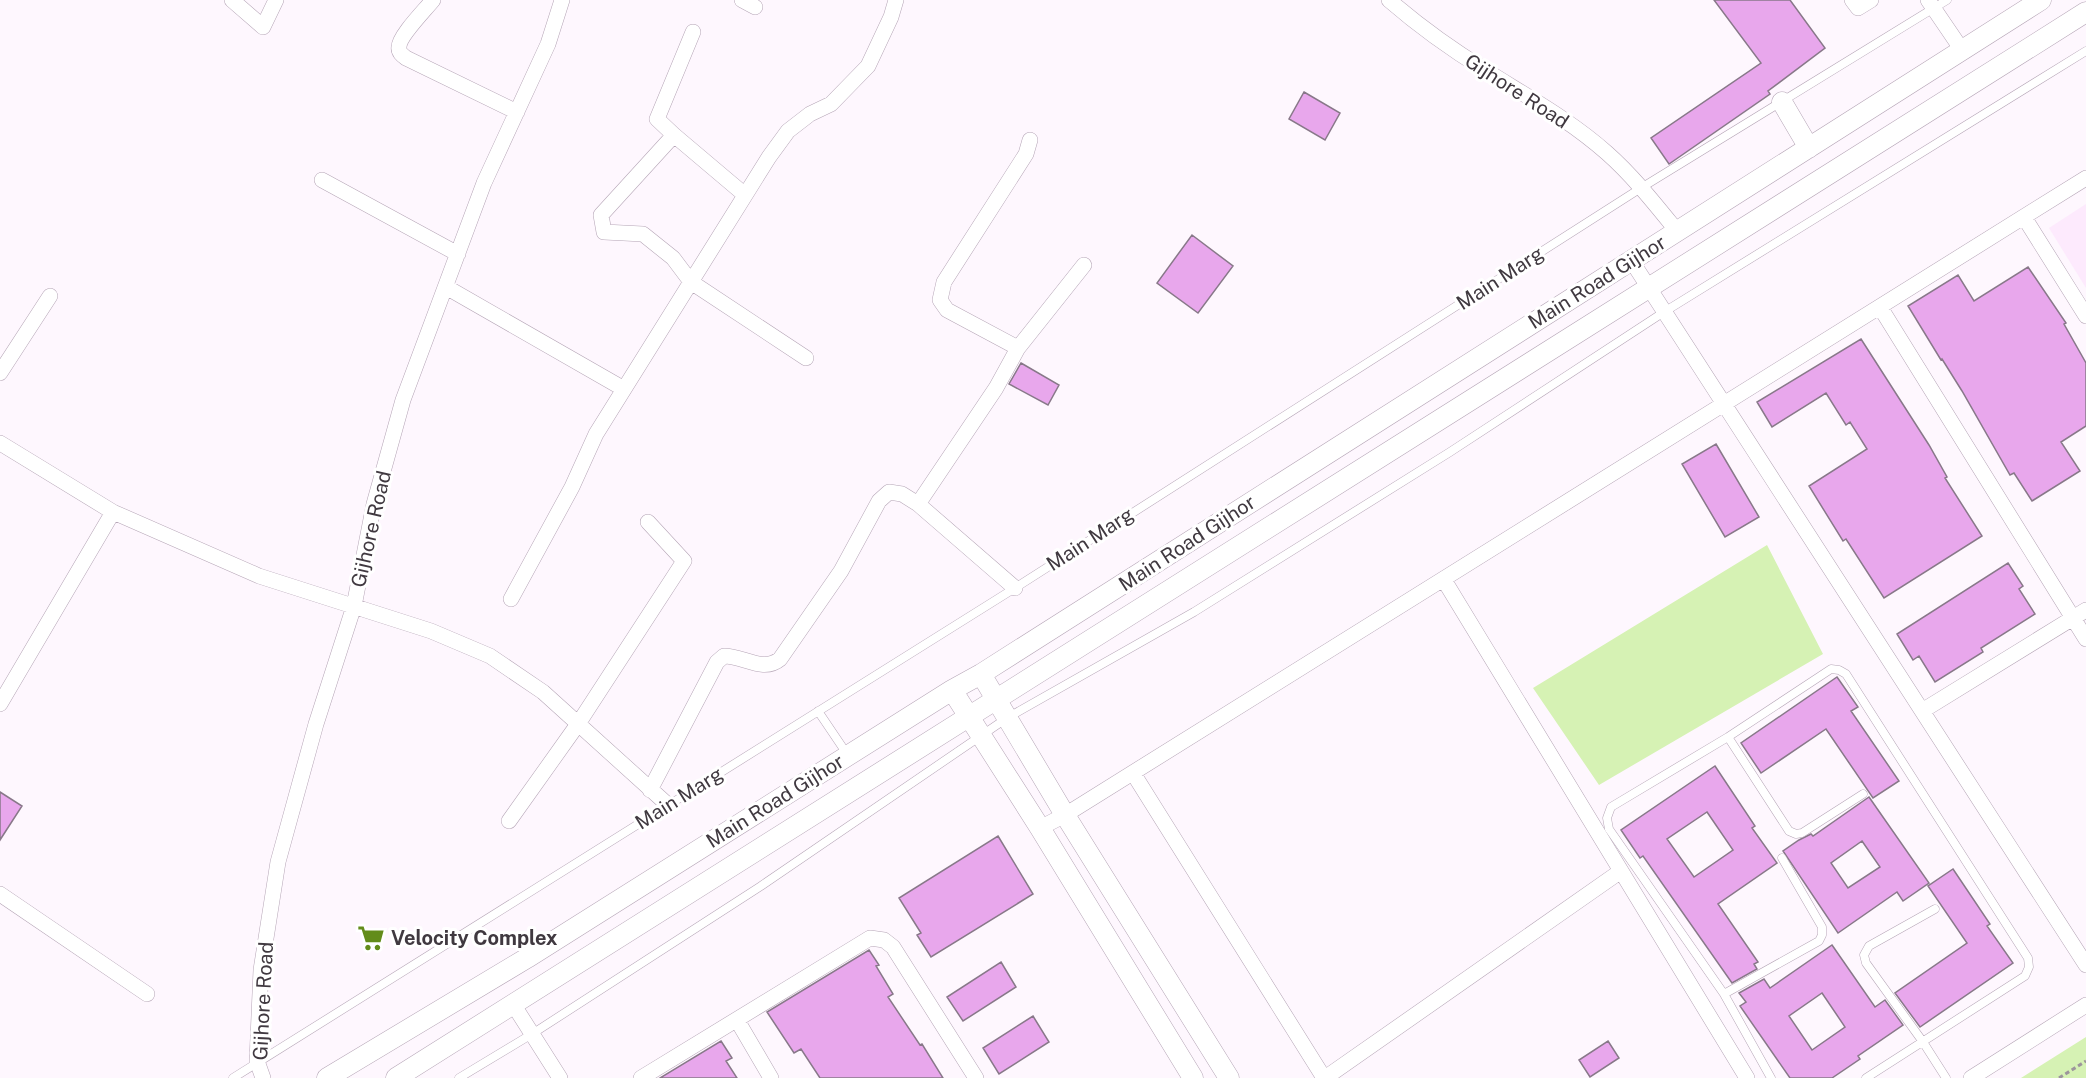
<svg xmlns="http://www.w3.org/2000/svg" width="2086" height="1078" font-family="'Public Sans',sans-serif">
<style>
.built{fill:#fdeafd}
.green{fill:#d6f2b4}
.building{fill:#e8a7ec;stroke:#887889;stroke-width:1.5;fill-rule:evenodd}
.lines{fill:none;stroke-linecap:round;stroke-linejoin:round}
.service-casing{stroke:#b5a5b6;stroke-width:9}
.minor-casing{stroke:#b5a5b6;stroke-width:16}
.tertiary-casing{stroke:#b5a5b6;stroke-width:21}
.path{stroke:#9c959c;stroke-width:3;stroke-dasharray:4.5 3;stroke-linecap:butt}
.service{stroke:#fff;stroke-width:8}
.minor{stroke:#fff;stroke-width:15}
.tertiary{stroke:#fff;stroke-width:20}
.labels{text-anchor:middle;stroke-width:6;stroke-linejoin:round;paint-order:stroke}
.street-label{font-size:20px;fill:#403940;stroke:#fff}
.poi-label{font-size:20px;font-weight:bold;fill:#403940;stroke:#fff;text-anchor:start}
</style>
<rect width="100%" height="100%" fill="#fef7fe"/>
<path class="built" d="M2086 204V288L2049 228Z"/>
<path class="green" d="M1767 545 1823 654 1599 785 1533 688Z
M2086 1037V1078H2021Z"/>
<path class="building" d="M1714 0H1790L1825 48 1768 91 1770 94 1669 164 1651 138 1761 63Z
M1304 92 1340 113 1325 140 1289 119Z
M1192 235 1233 266 1198 313 1157 283Z
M2028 267 2066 323 2064 324 2086 363V426L2061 442 2080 471 2032 501 2014 473 2010 475 1962 391 1942 359 1941 360 1908 306 1958 275 1974 301Z
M1861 339 1929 445 1947 477 1945 478 1982 536 1884 598 1846 539 1843 541 1809 486 1867 449 1850 422 1846 425 1826 393 1772 427 1757 402Z
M1021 363 1059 385 1048 405 1009 384Z
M1716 444 1759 517 1725 537 1682 464Z
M2008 563 2023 586 2019 589 2035 614 1981 648 1983 652 1935 682 1919 656 1913 660 1897 634Z
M1837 677 1858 707 1851 711 1899 781 1873 798 1826 729 1761 773 1741 743Z
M1715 766 1755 826 1752 828 1777 863 1718 904 1758 962 1754 964 1757 969 1732 983 1643 856 1640 858 1621 830ZM1707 812 1733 850 1694 877 1667 839Z
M0 792 22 806 0 840Z
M1869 797 1929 883 1903 901 1897 892 1838 933 1783 851 1799 840 1811 834 1813 836ZM1862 841 1880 867 1848 888 1831 863Z
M998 836 1033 894 931 957 917 935 921 933 899 898Z
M1953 869 1990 924 1987 926 2013 963 1920 1027 1895 993 1967 943 1928 886Z
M1832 945 1875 1007 1885 1000 1903 1025 1858 1056 1860 1059 1832 1078H1790L1740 1006 1746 1002 1739 993 1764 979 1770 988ZM1822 993 1845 1027 1812 1050 1789 1016Z
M869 950 879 965 876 966 893 994 888 997 920 1045 922 1044 943 1078H820L801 1049 794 1053 767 1012Z
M1001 962 1016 987 963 1021 947 997Z
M1033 1016 1049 1042 999 1074 983 1048Z
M721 1041 732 1058 726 1061 737 1078H660Z
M1608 1041 1619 1058 1590 1077 1579 1060Z"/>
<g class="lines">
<defs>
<path id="service" d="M818 711 847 754
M1728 737 1789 831 1796 834 1802 833 1863 794
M1935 909 1869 946 1864 955 1866 963 1923 1042 1946 1078
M1724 994 1819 941 1822 935V927L1782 858
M233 1078 1015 588 1641 188 1947 0
M459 1078 532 1034 761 886 1007 718 1194 612 1450 452 1664 312 2086 51
M1771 1078 1724 994 1609 829 1607 818 1611 807 1728 737 1831 669 1839 670 1846 674 2028 958 2029 967 2025 976 1866 1078"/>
<path id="minor" d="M232 0 263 27 276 0
M433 0C425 10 399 36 399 47 398 52 402 55 406 58L517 112
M742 0 755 7
M1389 0C1419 26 1451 49 1485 70 1526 96 1570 120 1607 153 1633 176 1655 204 1677 231
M1852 0 1858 8 1871 0
M1928 0 1962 50
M693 32 657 119 674 135 601 215 604 232 643 234 673 258 691 282 806 358
M674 135 745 195
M322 180 458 254
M2024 217 2086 316
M1631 260 2086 965
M446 287 624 389
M1880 307 2086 639
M1018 348 947 310 940 300 944 282 1026 154 1030 140
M0 373 50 296
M0 443 113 512
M918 504 1015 588
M1444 580 1747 1078
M511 599 572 487 596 434 769 157 788 131 810 114 831 104 868 66 891 17 896 0
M0 704 113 512 259 576 431 631 490 656 543 692 668 805
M1922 711 2086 610
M1133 773 1324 1078
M650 790 717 662 724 656C744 656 763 673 780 659L841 571 879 501 889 492 902 494 918 504 996 388 1018 348 1084 265
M509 821 578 724 684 561 648 522
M1040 828 1065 815 2086 178
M0 894 147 994
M513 1004 560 1078
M737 1020 771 1078
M263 1078 257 1061 261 970 278 862 316 724 354 606 374 504 403 400 484 183 548 44 562 0
M641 1078 870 938 884 940 893 947 976 1078
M1325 1078 1621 871
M1971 1078 2086 1005"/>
<path id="tertiary" d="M1782 102 1809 148
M981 674 1065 815 1229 1078
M952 690 1040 828 1193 1078
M327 1078 527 958 952 690 981 674 2041 0
M396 1078 2086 12"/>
</defs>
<use href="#service" class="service-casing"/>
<use href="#minor" class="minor-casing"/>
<use href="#tertiary" class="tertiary-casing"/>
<path class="path" d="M2059 1078 2086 1061"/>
<use href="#service" class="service"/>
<use href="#minor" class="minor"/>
<use href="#tertiary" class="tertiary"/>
</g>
<defs>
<symbol id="supermarket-bare" viewBox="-9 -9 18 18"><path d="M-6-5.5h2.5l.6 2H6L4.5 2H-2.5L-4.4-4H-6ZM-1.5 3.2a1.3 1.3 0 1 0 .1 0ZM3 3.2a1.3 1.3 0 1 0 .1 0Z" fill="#638c1a" stroke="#fff" stroke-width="2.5" paint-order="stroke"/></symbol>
</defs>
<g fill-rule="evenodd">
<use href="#supermarket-bare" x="352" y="919" width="38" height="38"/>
</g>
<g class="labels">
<g class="street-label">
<text transform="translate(1517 91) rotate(33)" y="7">Gijhore Road</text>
<text transform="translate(1500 278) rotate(-33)" y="7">Main Marg</text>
<text transform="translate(1597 282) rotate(-32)" y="7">Main Road Gijhor</text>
<text transform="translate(371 529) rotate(-77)" y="7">Gijhore Road</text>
<text transform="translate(1090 539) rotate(-33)" y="7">Main Marg</text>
<text transform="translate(1187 543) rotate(-33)" y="7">Main Road Gijhor</text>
<text transform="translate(679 798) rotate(-32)" y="7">Main Marg</text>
<text transform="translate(775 801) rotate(-32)" y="7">Main Road Gijhor</text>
<text transform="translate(263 1001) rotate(-87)" y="7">Gijhore Road</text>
</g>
<g class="poi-label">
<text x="391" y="945">Velocity Complex</text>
</g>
</g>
</svg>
